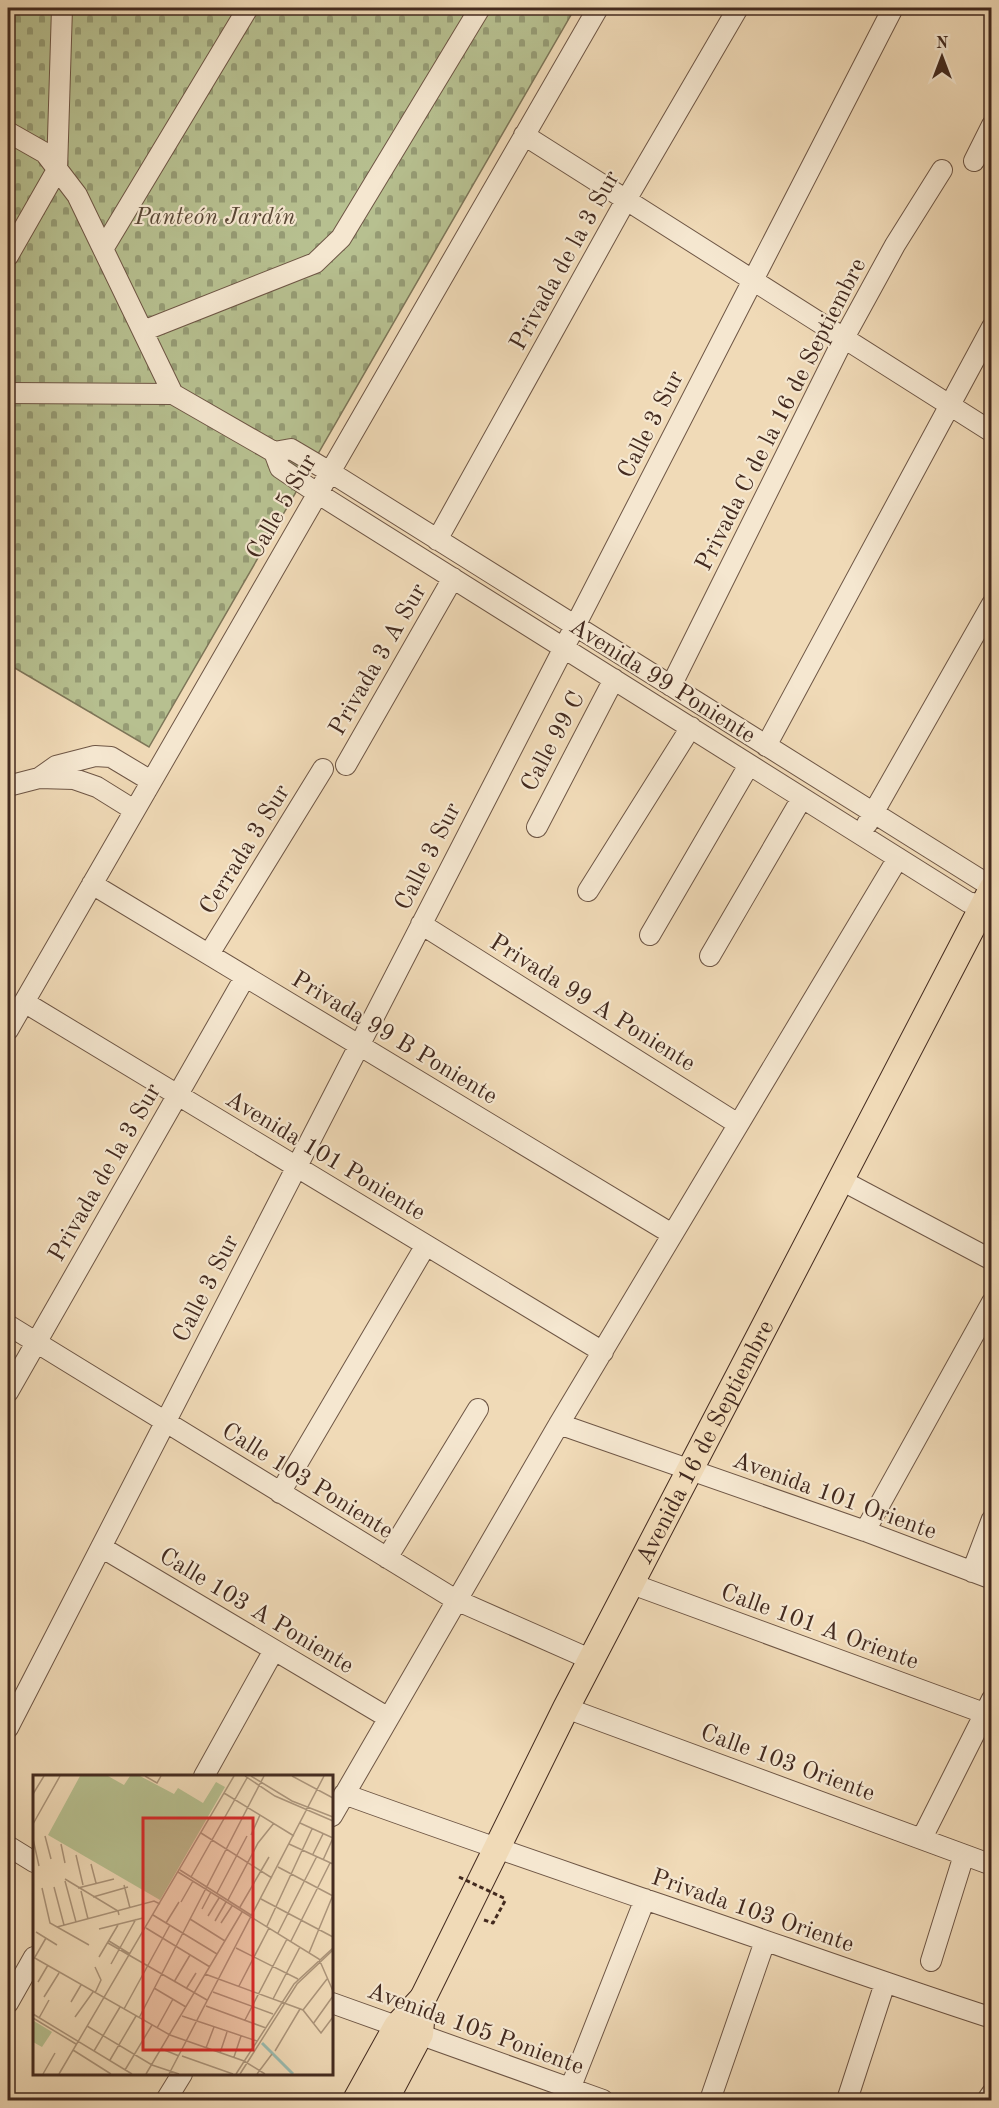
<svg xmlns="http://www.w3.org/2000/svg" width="999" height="2108" font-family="'Old Standard TT',serif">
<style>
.cemetery{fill:url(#cemetery-stones);stroke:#7d7558;stroke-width:1.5}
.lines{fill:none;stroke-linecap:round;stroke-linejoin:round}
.minor-casing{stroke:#6e5645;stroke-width:22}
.major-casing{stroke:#432a1f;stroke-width:28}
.path{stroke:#432a1f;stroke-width:3;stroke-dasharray:4.5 3;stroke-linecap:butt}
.minor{stroke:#f5e7d0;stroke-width:20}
.major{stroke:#f0dab7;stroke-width:26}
.path-bridge{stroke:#432a1f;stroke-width:3;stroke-dasharray:4.5 3;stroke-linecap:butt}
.labels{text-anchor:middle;stroke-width:4.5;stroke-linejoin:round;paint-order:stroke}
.park-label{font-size:24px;font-style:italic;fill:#5a4836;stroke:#f5e7d0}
.street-label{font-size:24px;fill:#432a1f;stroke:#f5e7d0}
.inset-river{fill:none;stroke:#9abbaf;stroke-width:3}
.inset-road{fill:none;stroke:#ab947a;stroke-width:1.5}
.view{fill:#d62828;fill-opacity:0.15;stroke:#d62828;stroke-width:3}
.inset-edge{fill:none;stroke:#432a1f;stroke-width:3}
</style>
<defs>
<pattern id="cemetery-stones" width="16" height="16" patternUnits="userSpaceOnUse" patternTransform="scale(1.5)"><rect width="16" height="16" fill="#b7c090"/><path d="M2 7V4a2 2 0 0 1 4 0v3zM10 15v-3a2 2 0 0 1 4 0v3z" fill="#969c75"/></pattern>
</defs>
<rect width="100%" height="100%" fill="#f0dab7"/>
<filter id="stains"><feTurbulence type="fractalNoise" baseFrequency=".00333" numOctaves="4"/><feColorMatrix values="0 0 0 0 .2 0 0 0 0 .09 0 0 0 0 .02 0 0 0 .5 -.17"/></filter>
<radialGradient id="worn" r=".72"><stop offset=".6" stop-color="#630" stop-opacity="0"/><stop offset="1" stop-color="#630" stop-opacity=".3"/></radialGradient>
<path class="cemetery" d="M8 8H575L149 747 8 664Z"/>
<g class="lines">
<defs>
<path id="minor" d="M8 132 45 153 77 195 173 394 274 452 291 449 330 472 992 887
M524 135 992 432
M974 161 992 125
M103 249 248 8
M8 256 57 170 62 8
M143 331 315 263 341 238 480 8
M8 393 173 394
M274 452 280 468 317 493 968 902 992 908
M437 540 626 200 738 8
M671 686 844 338 895 245 942 170
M766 746 992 327
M346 765 453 578
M39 778 56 766 95 756 111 757 151 781
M8 786 39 778 74 779 97 787 134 810
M867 824 992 604
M537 827 614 679
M92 884 672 1234
M588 891 691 727
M421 924 738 1124
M650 935 749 765
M209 954 323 769
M710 956 802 798
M24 1002 603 1352
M8 1030 598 8
M841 1180 992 1260
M8 1325 456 1600 592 1660
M8 1392 245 977
M559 1424 865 1531 992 1579
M280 1493 426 1245
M865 1531 992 1302
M101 1547 387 1717
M387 1558 478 1409
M972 1572 992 1519
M632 1584 992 1716
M566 1708 992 1865
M8 1728 893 8
M204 1776 274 1650
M344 1794C443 1830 543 1864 644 1899 760 1938 875 1980 992 2018
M332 1816 559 1424 898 858
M922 1838 992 1699
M8 1846 34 1862
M931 1961 964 1855
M8 2003 34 1957
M332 2003 603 2100
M570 2089 645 1899
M166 2100 182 2074
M710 2100 765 1941
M847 2100 885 1983
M987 2100 992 2093"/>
<g id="major">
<path id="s1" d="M356 2100 397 2026 423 1998 566 1708 992 889"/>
<path d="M385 2100 420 2034 423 1998"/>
</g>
</defs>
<use href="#minor" class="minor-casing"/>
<use href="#major" class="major-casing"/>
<path class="path" d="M484 1920 493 1923 506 1899"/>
<use href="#minor" class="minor"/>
<use href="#major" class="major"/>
<path class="path-bridge" d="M459 1877 506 1899"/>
</g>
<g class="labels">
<g class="park-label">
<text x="215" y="224">Panteón Jardín</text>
</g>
<g class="street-label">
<text transform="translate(564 260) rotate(-61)" y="8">Privada de la 3 Sur</text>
<text transform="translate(780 414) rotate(-63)" y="8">Privada C de la 16 de Septiembre</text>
<text transform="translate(650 424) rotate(-63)" y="8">Calle 3 Sur</text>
<text transform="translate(281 506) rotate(-60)" y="8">Calle 5 Sur</text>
<text transform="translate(377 659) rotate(-60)" y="8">Privada 3 A Sur</text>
<text transform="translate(663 680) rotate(32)" y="8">Avenida 99 Poniente</text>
<text transform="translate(552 741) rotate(-62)" y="8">Calle 99 C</text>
<text transform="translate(244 849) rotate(-58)" y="8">Cerrada 3 Sur</text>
<text transform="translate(427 856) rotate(-63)" y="8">Calle 3 Sur</text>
<text transform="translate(593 1002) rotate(32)" y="8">Privada 99 A Poniente</text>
<text transform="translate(395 1037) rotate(31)" y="8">Privada 99 B Poniente</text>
<text transform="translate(326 1155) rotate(31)" y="8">Avenida 101 Poniente</text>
<text transform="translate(104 1172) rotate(-60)" y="8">Privada de la 3 Sur</text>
<text transform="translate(205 1288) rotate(-63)" y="8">Calle 3 Sur</text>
<text dy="8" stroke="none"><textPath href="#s1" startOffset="746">Avenida 16 de Septiembre</textPath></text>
<text transform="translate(308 1480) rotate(32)" y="8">Calle 103 Poniente</text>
<text transform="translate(835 1495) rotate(20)" y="8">Avenida 101 Oriente</text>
<text transform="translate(257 1610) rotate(31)" y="8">Calle 103 A Poniente</text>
<text transform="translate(820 1626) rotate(20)" y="8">Calle 101 A Oriente</text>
<text transform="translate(788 1762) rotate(20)" y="8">Calle 103 Oriente</text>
<text transform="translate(753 1910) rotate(19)" y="8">Privada 103 Oriente</text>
<text transform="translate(476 2028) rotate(20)" y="8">Avenida 105 Poniente</text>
</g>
</g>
<g transform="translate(33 1775)">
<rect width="300" height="300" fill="#f0dab7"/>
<path d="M47 1H75L91 10 97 1H107L141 19 145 13 170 28 183 7 192 12 127 125 15 60Z" fill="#b7c090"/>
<path d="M1 246 19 257 9 272 0 267Z" fill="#b7c090"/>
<path class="inset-river" d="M229 268 260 299M229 268 260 299"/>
<path class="inset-road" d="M112 1 124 8 128 1M212 1 242 21 300 46M218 1 259 26 300 42M259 1 300 23M191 18 261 61M0 19 11 1M267 48 300 63M0 49 27 1M168 58 239 103M218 60 227 40M12 61 18 84M0 64 6 91M28 69 32 88M256 69 300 89M280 79 290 59M43 80 50 110M290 85 300 63M58 89 63 108M245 92 300 121M147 95 218 140M145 97 286 184 300 216M158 102 214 3M32 104 85 136 86 140M32 106 43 147M91 110 97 133M21 112 31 150M9 113 17 148 56 170M45 113 81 104M48 116 55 144M184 118 214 61M60 122 95 112M228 124 300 162M195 125 225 68 241 48M148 127 160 106M207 132 236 82M169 134 178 117M120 140 184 179M175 141 186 123M157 144 192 166M182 146 193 127M133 148 146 127M188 148 199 131M234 151 279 54M24 152 121 126 127 129M113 153 177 192M66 154 110 143M3 157 24 170M245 158 284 81M76 166 97 179M258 166 297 88M75 168 174 225M203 173 265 204M276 178 300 120M0 182 137 260 211 286 232 299M2 182 13 163M66 182 85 150M78 189 103 144M172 199 270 235 288 258 300 242M5 207 15 190M141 207 157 180M206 211 236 153M121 213 153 232M153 214 163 198M180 217 240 239M62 218 68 205 62 192M11 222 26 198M240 224 267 172M38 227 48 210M173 231 233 253M91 234 137 150M270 235 294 204M0 239 99 299M149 241 224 266M42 242 60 217M0 243 43 269M6 243 16 225M106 243 231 1M212 245 254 164M280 249 300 221M54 251 119 290 146 299M124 253 140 224M173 273 181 252M129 274 146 281M40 275 78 299M61 276 87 232M242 276 267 234M187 278 194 257M149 281 200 299M201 282 208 261M77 285 103 241M92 295 119 250M10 299 22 278M26 299 201 1M113 299 209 137M136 299 291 1M203 299 261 209 300 173M207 299 264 209 300 175M224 299 239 279"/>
<path class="view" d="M110 43H220V275H110Z"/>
<rect width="300" height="300" class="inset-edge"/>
</g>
<rect width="999" height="2108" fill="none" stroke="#f0dab7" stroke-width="30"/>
<rect x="9" y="9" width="981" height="2090" fill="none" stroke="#432a1f" stroke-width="3"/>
<rect x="15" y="15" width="969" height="2078" fill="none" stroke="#432a1f" stroke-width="1.5"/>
<g transform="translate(942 57)" stroke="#f5e7d0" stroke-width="4.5" paint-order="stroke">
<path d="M0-4.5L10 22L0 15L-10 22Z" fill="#432a1f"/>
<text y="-9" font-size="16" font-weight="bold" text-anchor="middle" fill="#432a1f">N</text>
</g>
<rect width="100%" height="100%" filter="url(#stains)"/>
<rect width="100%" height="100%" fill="url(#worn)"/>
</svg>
